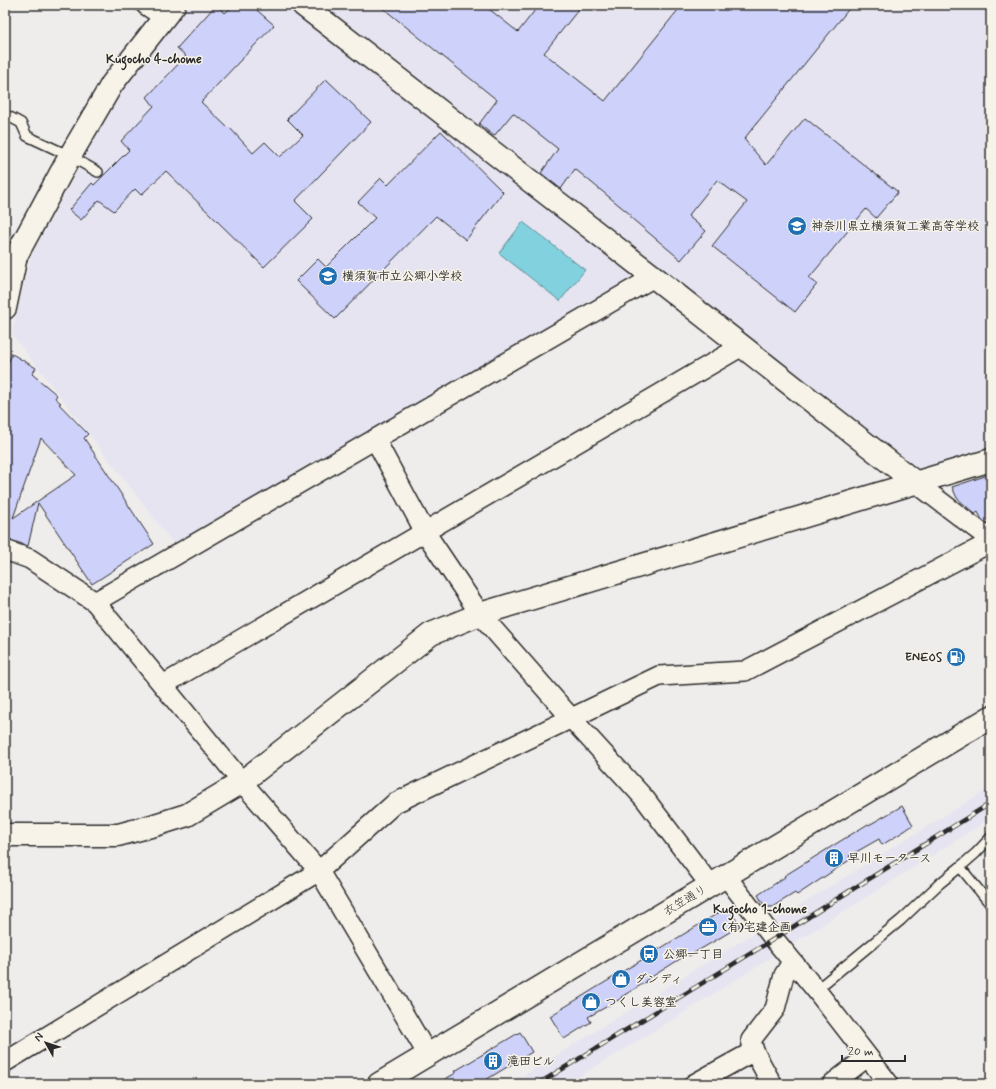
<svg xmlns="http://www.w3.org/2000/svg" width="996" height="1089" font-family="Mynerve,'Klee One',sans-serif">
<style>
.built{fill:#e5e4f0}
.water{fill:#82d1df;stroke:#5f8f97}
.building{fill:#ced2fb;stroke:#2b2b2b;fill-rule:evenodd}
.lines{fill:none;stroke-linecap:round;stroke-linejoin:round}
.service-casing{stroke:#2b2b2b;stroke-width:12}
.minor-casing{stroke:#2b2b2b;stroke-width:22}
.tertiary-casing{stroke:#2b2b2b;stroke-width:25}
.service{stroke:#f7f3e8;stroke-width:9}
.minor{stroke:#f7f3e8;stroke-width:19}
.tertiary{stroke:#f7f3e8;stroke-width:22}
.rail-casing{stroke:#2b2b2b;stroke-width:4.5}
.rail{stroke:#f7f3e8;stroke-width:3;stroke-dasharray:9;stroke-linecap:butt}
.labels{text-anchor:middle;stroke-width:3;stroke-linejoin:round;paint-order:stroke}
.poi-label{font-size:12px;font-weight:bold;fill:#2b2b2b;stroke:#f7f3e8;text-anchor:start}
.street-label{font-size:12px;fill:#2b2b2b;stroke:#f7f3e8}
.neighbourhood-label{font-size:13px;font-weight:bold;fill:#2b2b2b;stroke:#f7f3e8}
</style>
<rect width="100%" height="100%" fill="#efecec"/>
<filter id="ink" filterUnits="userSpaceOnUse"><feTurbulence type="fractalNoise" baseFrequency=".025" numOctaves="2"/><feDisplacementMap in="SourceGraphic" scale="8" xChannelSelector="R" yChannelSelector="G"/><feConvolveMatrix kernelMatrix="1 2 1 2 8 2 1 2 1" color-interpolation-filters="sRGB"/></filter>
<g filter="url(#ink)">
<path class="built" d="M187 5H289L631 271 629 280 174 544 12 334 31 256 114 103 143 60Z
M321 5H991V447L917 469Z
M991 787V818L688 1010 567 1084H510Z"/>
<path class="water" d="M523 222 585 270 560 301 499 253Z"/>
<path class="building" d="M216 5 225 13 234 5H251L274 25 201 102 228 128 229 127 253 153 265 142 280 157 303 135 287 119 326 79 371 122 295 201 313 219 264 267 166 171 141 195 135 189 114 211 99 200 81 220 69 210 92 183 94 185 129 150 121 141 154 106 147 97 186 56 177 48Z
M379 5H484L518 32 539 5H582L544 53 605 101 682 5H852L744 139 766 165 805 118 898 192 876 218 866 209 809 278 817 284 795 312 712 246 747 202 717 180 688 216 706 231 681 260 630 217 631 215 575 169 561 189 541 173 558 149 513 113 494 136 479 124 497 100Z
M441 131 503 192 466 240 436 216 335 319 296 281 318 259 326 267 375 218 358 202 381 178 388 185Z
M12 354 36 368 32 374 57 395 55 398 61 403 59 404 88 434 84 438 154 544 92 584 38 503 28 546 5 538 6 533H5V388L8 363ZM41 438 76 475 13 518Z
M988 475 991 485V526L982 520 978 512 975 514 957 498 952 487Z
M902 806 913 825 906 830 882 845 879 839 849 856 851 859 797 895 795 893 772 907H765L758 895 785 877 784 876 868 824 869 825Z
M728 907 740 926 689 956 688 954 645 981 646 982 621 997 622 998 588 1017 591 1022 564 1039 550 1016Z
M520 1032 532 1052 479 1084H436L456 1073 455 1071Z"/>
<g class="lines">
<defs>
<path id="service" d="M5 116H8L21 123 27 136 70 156 98 172
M960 867 976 853 991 837
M816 990 901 920 939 884 960 867 991 905"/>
<path id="minor" d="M146 5 164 17
M375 439 425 532 480 614 571 718 645 799 710 885
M916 483 991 540
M5 550 30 559 95 602 242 782 319 871 428 1055
M95 602 654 277
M163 685 742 346
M726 876 774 939 816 990 889 1084
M5 1062 319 871 395 803 659 676 745 671 991 542
M694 1084 754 1051
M772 1084 754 1051 751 1040 775 1009 784 975 792 962
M832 1084 867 1057"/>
<path id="tertiary" d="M303 5 654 277 916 483
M5 308 16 256 70 156 112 84 174 5
M5 835H118L155 825 187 815 242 782 431 634 480 614 991 460
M379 1084 991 717"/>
</defs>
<use href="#service" class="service-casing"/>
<use href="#minor" class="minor-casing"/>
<use href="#tertiary" class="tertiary-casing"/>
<use href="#service" class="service"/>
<use href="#minor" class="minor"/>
<use href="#tertiary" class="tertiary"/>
<defs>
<path id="rail" d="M538 1084 774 939 840 897 991 803"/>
</defs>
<use href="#rail" class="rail-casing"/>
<use href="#rail" class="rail"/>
</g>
</g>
<defs>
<symbol id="school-disc" viewBox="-11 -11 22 22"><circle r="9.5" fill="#1f6fb2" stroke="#f7f3e8"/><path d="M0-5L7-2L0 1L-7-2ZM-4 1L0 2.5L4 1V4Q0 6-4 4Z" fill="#fff"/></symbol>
<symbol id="fuel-disc" viewBox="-11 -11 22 22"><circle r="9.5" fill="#1f6fb2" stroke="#f7f3e8"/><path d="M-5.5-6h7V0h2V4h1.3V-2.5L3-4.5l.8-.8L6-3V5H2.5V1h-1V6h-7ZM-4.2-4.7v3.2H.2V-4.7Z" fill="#fff"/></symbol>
<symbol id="building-disc" viewBox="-11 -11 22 22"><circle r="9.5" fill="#1f6fb2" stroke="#f7f3e8"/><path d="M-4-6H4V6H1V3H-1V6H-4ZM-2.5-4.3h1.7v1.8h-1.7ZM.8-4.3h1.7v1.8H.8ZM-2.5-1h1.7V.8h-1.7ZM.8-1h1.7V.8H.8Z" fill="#fff"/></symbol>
<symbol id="office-disc" viewBox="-11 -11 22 22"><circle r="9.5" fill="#1f6fb2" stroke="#f7f3e8"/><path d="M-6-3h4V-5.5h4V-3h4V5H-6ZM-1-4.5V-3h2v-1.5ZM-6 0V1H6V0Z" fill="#fff"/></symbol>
<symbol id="bus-disc" viewBox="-11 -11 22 22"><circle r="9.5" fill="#1f6fb2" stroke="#f7f3e8"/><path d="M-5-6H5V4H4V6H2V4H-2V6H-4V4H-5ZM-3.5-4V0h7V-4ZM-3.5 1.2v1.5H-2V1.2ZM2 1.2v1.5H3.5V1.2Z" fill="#fff"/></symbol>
<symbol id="shop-disc" viewBox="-11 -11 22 22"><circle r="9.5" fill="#1f6fb2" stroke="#f7f3e8"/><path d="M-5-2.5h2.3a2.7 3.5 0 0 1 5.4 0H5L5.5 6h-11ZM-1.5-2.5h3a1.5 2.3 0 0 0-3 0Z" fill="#fff"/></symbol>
</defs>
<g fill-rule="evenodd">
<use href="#school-disc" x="786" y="215" width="22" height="22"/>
<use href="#school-disc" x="317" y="265" width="22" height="22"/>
<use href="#fuel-disc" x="945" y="646" width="22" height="22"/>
<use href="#building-disc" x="823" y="847" width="22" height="22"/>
<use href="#office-disc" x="697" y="916" width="22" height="22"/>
<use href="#bus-disc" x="638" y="943" width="22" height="22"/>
<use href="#shop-disc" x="610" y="968" width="22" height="22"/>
<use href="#shop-disc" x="580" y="991" width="22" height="22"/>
<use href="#building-disc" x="482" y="1050" width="22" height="22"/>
</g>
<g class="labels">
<g class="poi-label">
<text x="811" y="230">神奈川県立横須賀工業高等学校</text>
<text x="342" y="280">横須賀市立公郷小学校</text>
<text x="942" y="661" text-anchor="end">ENEOS</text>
<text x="848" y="862">早川モータース</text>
<text x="722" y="931">(有)宅建企画</text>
<text x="663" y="958">公郷一丁目</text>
<text x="635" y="983">ダンディ</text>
<text x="605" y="1006">つくし美容室</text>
<text x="507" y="1065">滝田ビル</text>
</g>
<g class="street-label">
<text transform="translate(685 900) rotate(-31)" y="4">衣笠通り</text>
</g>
<g class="neighbourhood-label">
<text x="154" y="63">Kugocho 4-chome</text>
<text x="760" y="913">Kugocho 1-chome</text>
</g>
</g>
<rect width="996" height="1089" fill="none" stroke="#f7f3e8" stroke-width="20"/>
<rect x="10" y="10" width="976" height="1069" fill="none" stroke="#2b2b2b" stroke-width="1.5" filter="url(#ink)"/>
<g transform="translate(46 1043) rotate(309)" stroke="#f7f3e8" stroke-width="3" paint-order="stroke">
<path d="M0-3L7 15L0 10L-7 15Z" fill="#2b2b2b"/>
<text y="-6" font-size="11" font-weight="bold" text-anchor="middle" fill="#2b2b2b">N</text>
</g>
<path d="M842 1055v6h63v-6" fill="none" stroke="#2b2b2b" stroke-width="2"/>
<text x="848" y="1055" font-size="12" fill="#2b2b2b" stroke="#f7f3e8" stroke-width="3" paint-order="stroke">20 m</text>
</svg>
